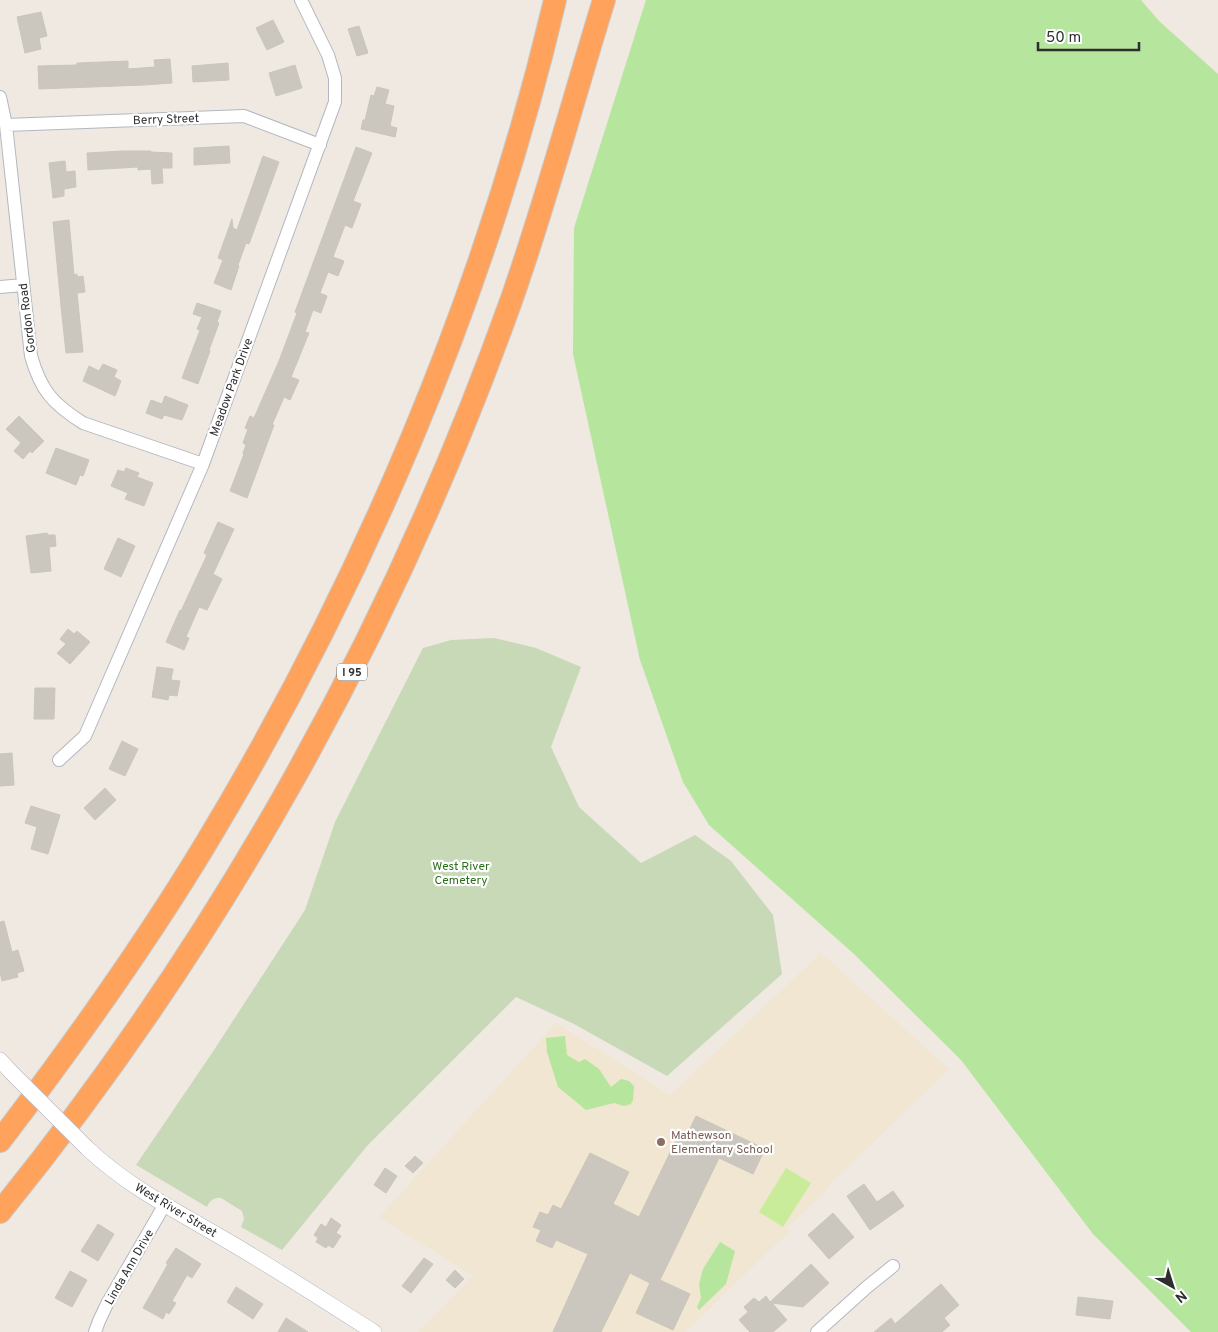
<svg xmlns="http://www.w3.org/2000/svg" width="1218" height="1332" font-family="Overpass,sans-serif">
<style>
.education{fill:#f0e6d1}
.green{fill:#b6e59e}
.cemetery{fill:#c8d9b8}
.pitch{fill:#c9ec9a}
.building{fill:#cbc7bf;stroke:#cbc5ba}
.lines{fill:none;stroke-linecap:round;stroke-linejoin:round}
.minor-casing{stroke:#b4b7c1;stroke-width:14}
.tertiary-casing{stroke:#b4b7c1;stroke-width:16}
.motorway-casing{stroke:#c9c9c9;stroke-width:24}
.minor{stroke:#fff;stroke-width:12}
.tertiary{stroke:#fff;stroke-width:15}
.motorway{stroke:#ffa35c;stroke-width:22}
.tertiary-bridge-casing{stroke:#b4b7c1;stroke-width:16;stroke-linecap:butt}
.tertiary-bridge{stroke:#fff;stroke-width:15}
.education-dot{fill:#8d6e63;stroke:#fff;stroke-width:2}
.labels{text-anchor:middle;stroke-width:4.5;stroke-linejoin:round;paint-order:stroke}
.shield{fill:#fff;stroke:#6d6d6d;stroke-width:1}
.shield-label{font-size:11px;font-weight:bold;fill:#2e2e2e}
.street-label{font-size:12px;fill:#2e2e2e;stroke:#fff}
.park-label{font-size:12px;fill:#2c6e1b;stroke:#fff}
.education-label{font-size:12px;fill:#785e54;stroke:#fff;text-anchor:start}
</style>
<rect width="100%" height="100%" fill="#efe9e1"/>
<path class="education" d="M821 953 949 1069 825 1189 826 1191 787 1228 790 1231 685 1332H418L473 1276 379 1217 556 1023 670 1095Z"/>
<path class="green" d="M646 0H1141L1159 21 1218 74V1332H1191L1093 1234 961 1060 854 954 709 825 683 782 640 660 573 354 574 228Z
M565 1036 567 1055 579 1062 585 1059 599 1069 611 1087 621 1079 629 1081 634 1086 633 1100 631 1104 624 1106 614 1103 586 1110 558 1087 547 1052 546 1038Z
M720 1242 735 1251 726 1284 699 1310 697 1307 701 1298 699 1284 703 1269Z"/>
<path class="cemetery" d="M494 638 536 648 581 667 551 747 579 807 641 863 695 835 731 861 773 915 782 974 667 1076 574 1024 516 997 367 1146 282 1250 241 1227 244 1219 242 1211 221 1198C215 1197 209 1201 207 1207L136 1165 212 1053 305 910 335 822 423 648 451 640Z"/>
<path class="pitch" d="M786 1168 811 1183 783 1227 759 1212Z"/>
<path class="building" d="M41 12 47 36 39 38 41 49 25 53 17 17Z
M273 20 284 42 267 50 256 28Z
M359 26 368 53 357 56 348 29Z
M170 59 172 83 144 85 39 89 38 66 77 65V63L128 61V69L155 67 154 60Z
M228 63 229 80 193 82 192 66Z
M295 65 302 88 276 96 269 73Z
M377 87 389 90 385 104 394 106 390 126 397 128 395 137 361 129 363 120H365L371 95 374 96Z
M229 146 230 163 194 165V148Z
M356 147 372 153 353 201 361 204 352 228 345 225 333 257 344 261 338 276 328 272 320 293 327 296 321 313 313 310 305 332 309 333 291 377 299 380 290 400 284 397 272 425H274L247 498 230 491 244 454 243 453 246 445 243 443 248 429 245 428 250 416 254 418 279 361 297 313 295 312Z
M122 151H151V152L172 153V168H162L163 183 152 184 151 169 138 170V167L88 170 87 153Z
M263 156 279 162 249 244 246 243 238 265 239 266 231 290 214 283 223 260 218 258 232 219 233 228 237 230Z
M65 161 66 172 75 171 76 187 64 189V196L53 198 49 163Z
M69 220 74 275 77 274V277L83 276 85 292 77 293 83 352 66 353 61 306 53 222Z
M197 303 221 311 217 322 219 323 209 350 210 351 198 384 182 378 200 330 197 329 202 317 193 314Z
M103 364 117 370 114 377 121 381 115 396 83 381 89 366 99 371Z
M165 396 188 405 182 420 164 415 162 419 146 413 151 400 162 404Z
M19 416 44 441 32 453 30 451 23 459 14 451 21 443 6 429Z
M56 448 89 460 83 476 80 475 76 485 46 473Z
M126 468 139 473 137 477 153 483 144 506 125 499 128 493 111 486 118 470 124 472Z
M218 522 234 529 213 574 222 579 207 610 199 607 186 637 189 638 184 650 166 642 180 610 181 611 207 555 204 553Z
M47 533 48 535H55L56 546 49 547 51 571 31 573 26 536Z
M118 538 135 546 121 577 104 569Z
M68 629 74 634 77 631 90 642 70 664 57 653 66 644 60 639Z
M157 667 173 669 171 680 180 681 177 696 169 695 168 700 152 697Z
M35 688H55L54 719H34Z
M122 741 138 749 125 776 109 769Z
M12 753 14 785 0 786V754Z
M105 788 116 800 95 820 84 808Z
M31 806 60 815 48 854 31 849 37 827 25 823Z
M4 921 12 952 18 950 24 971 17 973 18 977 2 981 0 972V922Z
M696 1116 765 1149 753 1174 719 1158 660 1280 690 1294 673 1330 636 1313 650 1283 630 1273 601 1332H553L588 1254 556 1240 552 1248 536 1241 541 1230 533 1227 540 1212 548 1215 553 1205 561 1209 590 1153 629 1172 613 1204 639 1217 678 1136 685 1139Z
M415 1156 423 1163 413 1173 405 1166Z
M385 1168 397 1176 386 1193 374 1185Z
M864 1184 877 1202 893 1191 904 1206 870 1230 847 1196Z
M833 1213 854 1237 829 1259 808 1235Z
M331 1218 341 1225 336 1233 341 1236 333 1248 328 1245 326 1248 316 1242 318 1238 314 1235 321 1224 326 1227Z
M98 1224 114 1234 98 1261 81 1251Z
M176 1248 201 1264 192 1278 187 1275 172 1301 176 1303 169 1314 166 1312 163 1319 143 1308 168 1264 166 1263Z
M424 1258 433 1264 411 1293 402 1286Z
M811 1264 829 1283 803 1307 772 1303 787 1320 773 1332H750L739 1320 748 1312 744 1307 754 1298 759 1302 766 1296 770 1302Z
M455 1270 464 1279 455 1288 446 1280Z
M70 1271 87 1280 72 1307 55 1298Z
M941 1284 959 1305 944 1318 950 1325 942 1332H874L891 1318 895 1324Z
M236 1287 263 1304 253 1319 227 1302Z
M1078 1297 1113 1301 1110 1319 1076 1315Z
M286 1318 308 1332H278Z"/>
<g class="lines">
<defs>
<path id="minor" d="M0 97 6 125 31 356C41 391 53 404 83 423L203 464
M6 125 244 116 320 145
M0 287 23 285
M59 760 85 736 203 464 335 102V78L328 55 301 0
M95 1332 99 1321 107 1304 165 1204
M817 1332 867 1287 893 1266"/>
<path id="tertiary" d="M0 1060 11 1072
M87 1148C129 1188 182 1214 231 1243 279 1271 326 1302 374 1332"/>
<path id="motorway" d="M0 1141C74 1044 145 945 208 840 363 582 486 294 555 0
M0 1212C221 940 393 631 511 301 546 202 573 100 604 0"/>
</defs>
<use href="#minor" class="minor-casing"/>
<use href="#tertiary" class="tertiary-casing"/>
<use href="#motorway" class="motorway-casing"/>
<use href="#minor" class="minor"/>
<use href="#tertiary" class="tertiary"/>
<use href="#motorway" class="motorway"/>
<defs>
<path id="tertiary-bridge" d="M11 1072 87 1148"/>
</defs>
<use href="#tertiary-bridge" class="tertiary-bridge-casing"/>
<use href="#tertiary-bridge" class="tertiary-bridge"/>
</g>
<circle class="education-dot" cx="661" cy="1142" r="5"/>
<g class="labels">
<rect class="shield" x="337" y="663.5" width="30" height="17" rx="4"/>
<g class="shield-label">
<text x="352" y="676">I 95</text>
</g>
<g class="street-label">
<text transform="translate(166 119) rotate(-2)" y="4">Berry Street</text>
<text transform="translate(27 318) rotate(-97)" y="4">Gordon Road</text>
<text transform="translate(231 387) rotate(-70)" y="4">Meadow Park Drive</text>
<text transform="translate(176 1210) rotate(31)" y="4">West River Street</text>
<text transform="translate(129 1267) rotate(-60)" y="4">Linda Ann Drive</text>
</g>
<g class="park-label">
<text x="461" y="870">West River<tspan x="461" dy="14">Cemetery</tspan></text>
</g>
<g class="education-label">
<text x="671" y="1139">Mathewson<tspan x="671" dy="14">Elementary School</tspan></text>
</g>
</g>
<g transform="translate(1173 1287) rotate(141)" stroke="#ffffff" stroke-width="4" paint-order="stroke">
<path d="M0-4L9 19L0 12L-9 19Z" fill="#2e2e2e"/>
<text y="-8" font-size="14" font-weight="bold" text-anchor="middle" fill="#2e2e2e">N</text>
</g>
<path d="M1038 42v8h101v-8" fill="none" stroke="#2e2e2e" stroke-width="2.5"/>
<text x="1046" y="42" font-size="15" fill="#2e2e2e" stroke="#ffffff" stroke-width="4" paint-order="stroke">50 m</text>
</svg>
